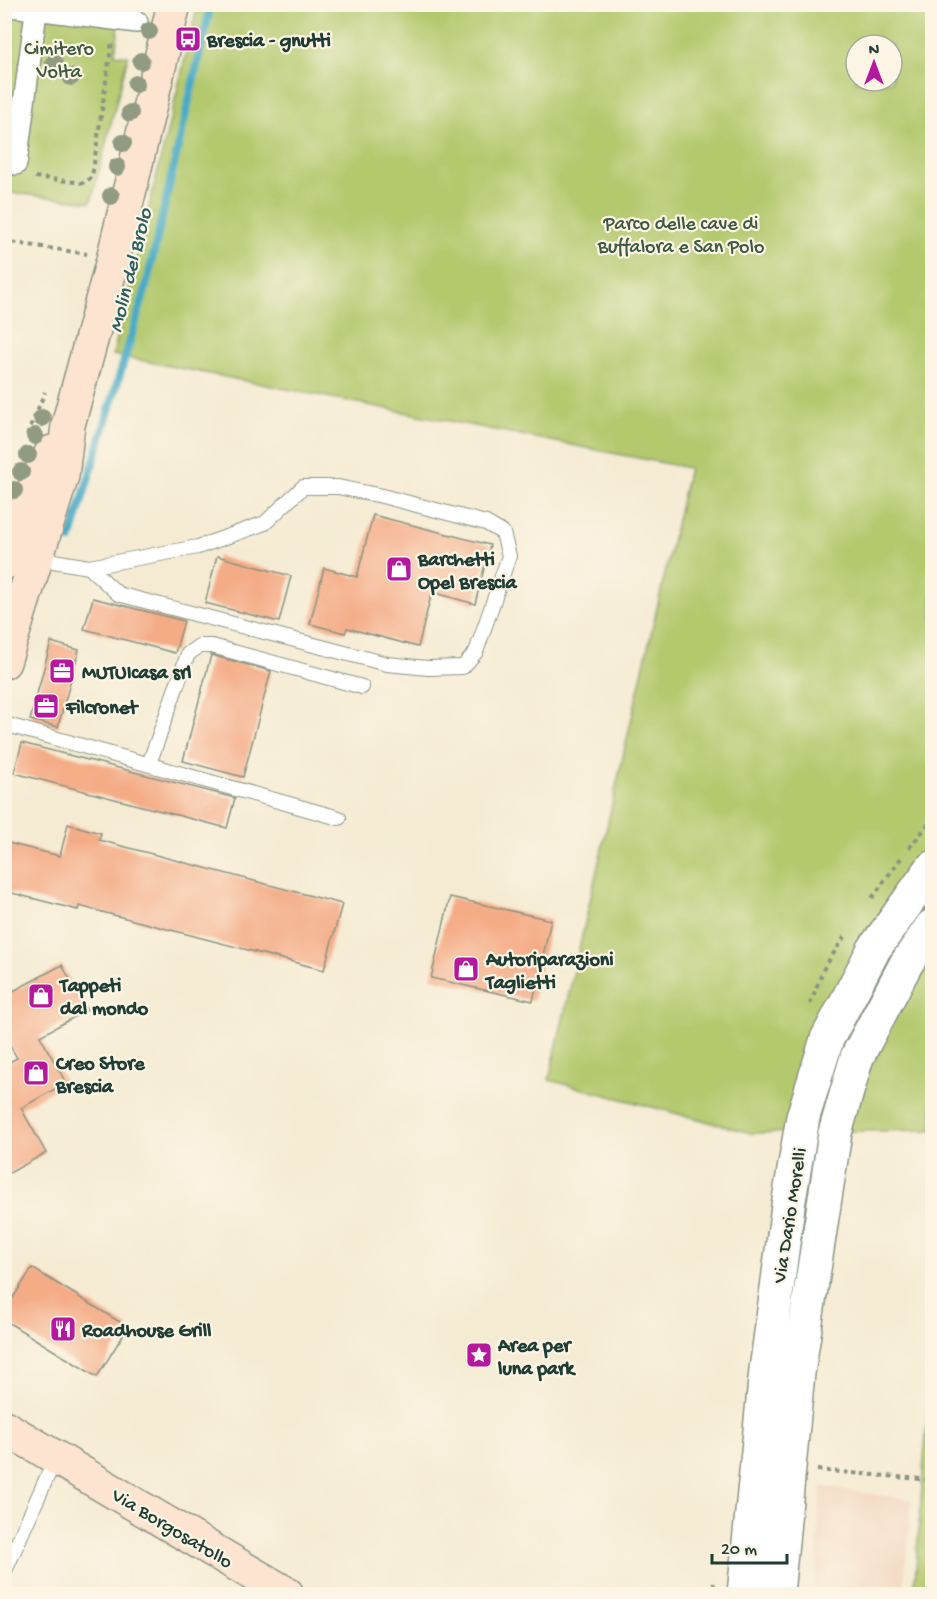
<svg xmlns="http://www.w3.org/2000/svg" width="937" height="1599" font-family="'Gochi Hand',sans-serif">
<style>
.built{fill:#f1d5bd}
.green{fill:#b4c96e;stroke:#6a8351;stroke-width:1.5;fill-rule:evenodd}
.lines{fill:none;stroke-linecap:round;stroke-linejoin:round}
.stream{stroke:#46abc6;stroke-width:8}
.building{fill:#f4ac86}
.service-casing{stroke:#8a9484;stroke-width:16}
.pedestrian-casing{stroke:#8a9484;stroke-width:24}
.tertiary-casing{stroke:#8a9484;stroke-width:36}
.secondary-casing{stroke:#8a9484;stroke-width:36}
.path{stroke:#8a9484;stroke-width:4;stroke-dasharray:4.5 4.5;stroke-linecap:butt}
.service{stroke:#fff;stroke-width:14}
.pedestrian{stroke:#fff;stroke-width:21}
.tertiary{stroke:#fff;stroke-width:33}
.secondary{stroke:#fde4d0;stroke-width:33}
.tree{fill:#909b82}
.labels{text-anchor:middle;stroke-width:4.5;stroke-linejoin:round;paint-order:stroke}
.poi-label{font-size:20px;font-weight:bold;fill:#1f3d34;stroke:#fcf5e5;text-anchor:start}
.park-label{font-size:20px;fill:#3d5940;stroke:#fcf5e5}
.street-label{font-size:20px;fill:#1f3d34;stroke:#fcf5e5}
.water-label{font-size:21px;font-style:italic;fill:#2b5e60;stroke:#fcf5e5}
</style>
<rect width="100%" height="100%" fill="#fcf5e5"/>
<filter id="ink" filterUnits="userSpaceOnUse"><feTurbulence type="fractalNoise" baseFrequency=".0167" numOctaves="2"/><feDisplacementMap in="SourceGraphic" scale="12" xChannelSelector="R" yChannelSelector="G"/><feConvolveMatrix kernelMatrix="1 2 1 2 8 2 1 2 1" color-interpolation-filters="sRGB"/></filter>
<filter id="wash" filterUnits="userSpaceOnUse"><feTurbulence type="fractalNoise" baseFrequency=".008" numOctaves="4" result="noise"/><feDisplacementMap in="SourceGraphic" scale="24" xChannelSelector="R" yChannelSelector="G"/><feGaussianBlur stdDeviation="1.35" result="paint"/><feColorMatrix in="noise" values="0 0 0 0 0 0 0 0 0 0 0 0 0 0 0 0 0 1.4 0 .05"/><feComposite in="paint" operator="in"/></filter>
<g filter="url(#wash)">
<rect width="100%" height="100%" fill="#f5ebd3"/>
<path class="built" d="M821 1486 912 1500 903 1594H814Z"/>
<path class="green" d="M5 5H122L115 54 128 56 91 202 5 192Z
M198 5H932V1130L751 1133 549 1080 689 468 113 355ZM856 45H892V81H856Z
M932 1352V1594H914Z"/>
<g class="lines">
<path class="stream" d="M70 540 145 291 211 4"/>
</g>
<g id="blocks">
<path class="building" d="M373 515 490 545 475 604 432 592 418 647 347 628 345 633 310 624 324 568 357 577Z
M217 556 291 576 279 622 205 603Z
M93 598 184 621 175 653 84 629Z
M51 642 79 650 58 727 30 720Z
M211 655 271 671 243 777 183 761Z
M22 743 235 798 227 828 14 773Z
M68 824 101 833 99 840 342 904 324 970 79 906 78 910 4 891V842L60 856Z
M450 897 551 920 533 1001 431 978Z
M62 965 87 1010 40 1036 66 1083 21 1108 46 1153 4 1176V1065L17 1058 4 1035V996Z
M32 1268 128 1327 97 1377 4 1320V1312Z"/>
</g>
</g>
<g filter="url(#ink)">
<use href="#blocks" fill-opacity="0" stroke="#8a9484" stroke-width="1.5"/>
<g class="lines">
<defs>
<path id="service" d="M36 558 89 567 198 547 265 523 303 487H338L382 496 486 523 503 533 509 556 476 652 463 667 428 668 387 664 118 594 89 567
M4 724 339 818
M149 764 188 654 199 646H212L362 687
M4 1573 56 1457"/>
<path id="pedestrian" d="M4 5 137 22
M16 164 37 4"/>
<path id="tertiary" d="M744 1594 766 1370 788 1206 803 1117 827 1039 874 949 932 868
M777 1594 798 1373 835 1133 857 1057 906 964 932 926"/>
<path id="secondary" d="M4 563 41 472 52 452
M4 662 62 476 68 425 113 260 174 4
M4 1427 287 1594"/>
</defs>
<use href="#service" class="service-casing"/>
<use href="#pedestrian" class="pedestrian-casing"/>
<use href="#tertiary" class="tertiary-casing"/>
<use href="#secondary" class="secondary-casing"/>
<path class="path" d="M35 177 83 183 92 177 112 41
M4 241 87 254
M27 435 45 392
M909 848 932 820
M872 898 901 858
M810 1004 824 968 845 936
M817 1470 932 1480
M711 1594 714 1583"/>
<use href="#service" class="service"/>
<use href="#pedestrian" class="pedestrian"/>
<use href="#tertiary" class="tertiary"/>
<use href="#secondary" class="secondary"/>
</g>
<g class="tree">
<circle cx="149" cy="31" r="9"/>
<circle cx="141" cy="61" r="9"/>
<circle cx="54" cy="63" r="9"/>
<circle cx="71" cy="77" r="9"/>
<circle cx="136" cy="84" r="9"/>
<circle cx="130" cy="113" r="9"/>
<circle cx="123" cy="143" r="9"/>
<circle cx="117" cy="167" r="9"/>
<circle cx="111" cy="196" r="9"/>
<circle cx="42" cy="418" r="9"/>
<circle cx="35" cy="436" r="9"/>
<circle cx="28" cy="455" r="9"/>
<circle cx="21" cy="472" r="9"/>
<circle cx="14" cy="490" r="9"/>
</g>
</g>
<defs>
<symbol id="bus-square" viewBox="-11 -11 22 22"><rect x="-9" y="-9" width="18" height="18" rx="4" fill="#b5179e" stroke="#fcf5e5"/><path d="M-5-6H5V4H4V6H2V4H-2V6H-4V4H-5ZM-3.5-4V0h7V-4ZM-3.5 1.2v1.5H-2V1.2ZM2 1.2v1.5H3.5V1.2Z" fill="#fff"/></symbol>
<symbol id="shop-square" viewBox="-11 -11 22 22"><rect x="-9" y="-9" width="18" height="18" rx="4" fill="#b5179e" stroke="#fcf5e5"/><path d="M-5-2.5h2.3a2.7 3.5 0 0 1 5.4 0H5L5.5 6h-11ZM-1.5-2.5h3a1.5 2.3 0 0 0-3 0Z" fill="#fff"/></symbol>
<symbol id="office-square" viewBox="-11 -11 22 22"><rect x="-9" y="-9" width="18" height="18" rx="4" fill="#b5179e" stroke="#fcf5e5"/><path d="M-6-3h4V-5.5h4V-3h4V5H-6ZM-1-4.5V-3h2v-1.5ZM-6 0V1H6V0Z" fill="#fff"/></symbol>
<symbol id="restaurant-square" viewBox="-11 -11 22 22"><rect x="-9" y="-9" width="18" height="18" rx="4" fill="#b5179e" stroke="#fcf5e5"/><path d="M-5-6h1v4h1v-4h1v4h1v-4h1v5L-1.5 .5V6h-2V.5L-5-1ZM5-6V6H3V1.5H1.5Q1.5-4 5-6Z" fill="#fff"/></symbol>
<symbol id="sight-square" viewBox="-11 -11 22 22"><rect x="-9" y="-9" width="18" height="18" rx="4" fill="#b5179e" stroke="#fcf5e5"/><path d="M0-6L1.8-2.2L6-1.7L2.9 1.2L3.7 5.4L0 3.3L-3.7 5.4L-2.9 1.2L-6-1.7L-1.8-2.2Z" fill="#fff"/></symbol>
</defs>
<g fill-rule="evenodd">
<use href="#bus-square" x="173" y="24" width="30" height="30"/>
<use href="#shop-square" x="384" y="554" width="30" height="30"/>
<use href="#office-square" x="47" y="656" width="30" height="30"/>
<use href="#office-square" x="31" y="691" width="30" height="30"/>
<use href="#shop-square" x="451" y="954" width="30" height="30"/>
<use href="#shop-square" x="26" y="981" width="30" height="30"/>
<use href="#shop-square" x="21" y="1058" width="30" height="30"/>
<use href="#restaurant-square" x="48" y="1314" width="30" height="30"/>
<use href="#sight-square" x="464" y="1340" width="30" height="30"/>
</g>
<g class="labels">
<g class="poi-label">
<text x="207" y="46">Brescia - gnutti</text>
<text x="418" y="565">Barchetti<tspan x="418" dy="23">Opel Brescia</tspan></text>
<text x="82" y="678">MUTUIcasa srl</text>
<text x="66" y="713">Filcronet</text>
<text x="486" y="965">Autoriparazioni<tspan x="486" dy="23">Taglietti</tspan></text>
<text x="60" y="991">Tappeti<tspan x="60" dy="23">dal mondo</tspan></text>
<text x="56" y="1069">Creo Store<tspan x="56" dy="23">Brescia</tspan></text>
<text x="82" y="1336">Roadhouse Grill</text>
<text x="498" y="1351">Area per<tspan x="498" dy="23">luna park</tspan></text>
</g>
<g class="park-label">
<text x="59" y="54">Cimitero<tspan x="59" dy="23">Volta</tspan></text>
<text x="681" y="229">Parco delle cave di<tspan x="681" dy="23">Buffalora e San Polo</tspan></text>
</g>
<g class="street-label">
<text transform="translate(788 1215) rotate(-81)" y="7">Via Dario Morelli</text>
<text transform="translate(173 1527) rotate(31)" y="7">Via Borgosatollo</text>
</g>
<g class="water-label">
<text transform="translate(129 270) rotate(-76)" y="7">Molin del Brolo</text>
</g>
</g>
<rect width="937" height="1599" fill="none" stroke="#fcf5e5" stroke-width="24"/>
<g transform="translate(874 63)"><circle r="28" fill="#fcf5e5" stroke="#a4ab9e" stroke-width="1.5"/>
<path d="M0-4.5L10 22L0 15L-10 22Z" fill="#b5179e"/>
<text y="-9" font-size="16" font-weight="bold" text-anchor="middle" fill="#1f3d34">N</text>
</g>
<path d="M712 1554v9h75v-9" fill="none" stroke="#1f3d34" stroke-width="3"/>
<text x="721" y="1554" font-size="18" fill="#1f3d34" stroke="#fcf5e5" stroke-width="4.5" paint-order="stroke">20 m</text>
</svg>
